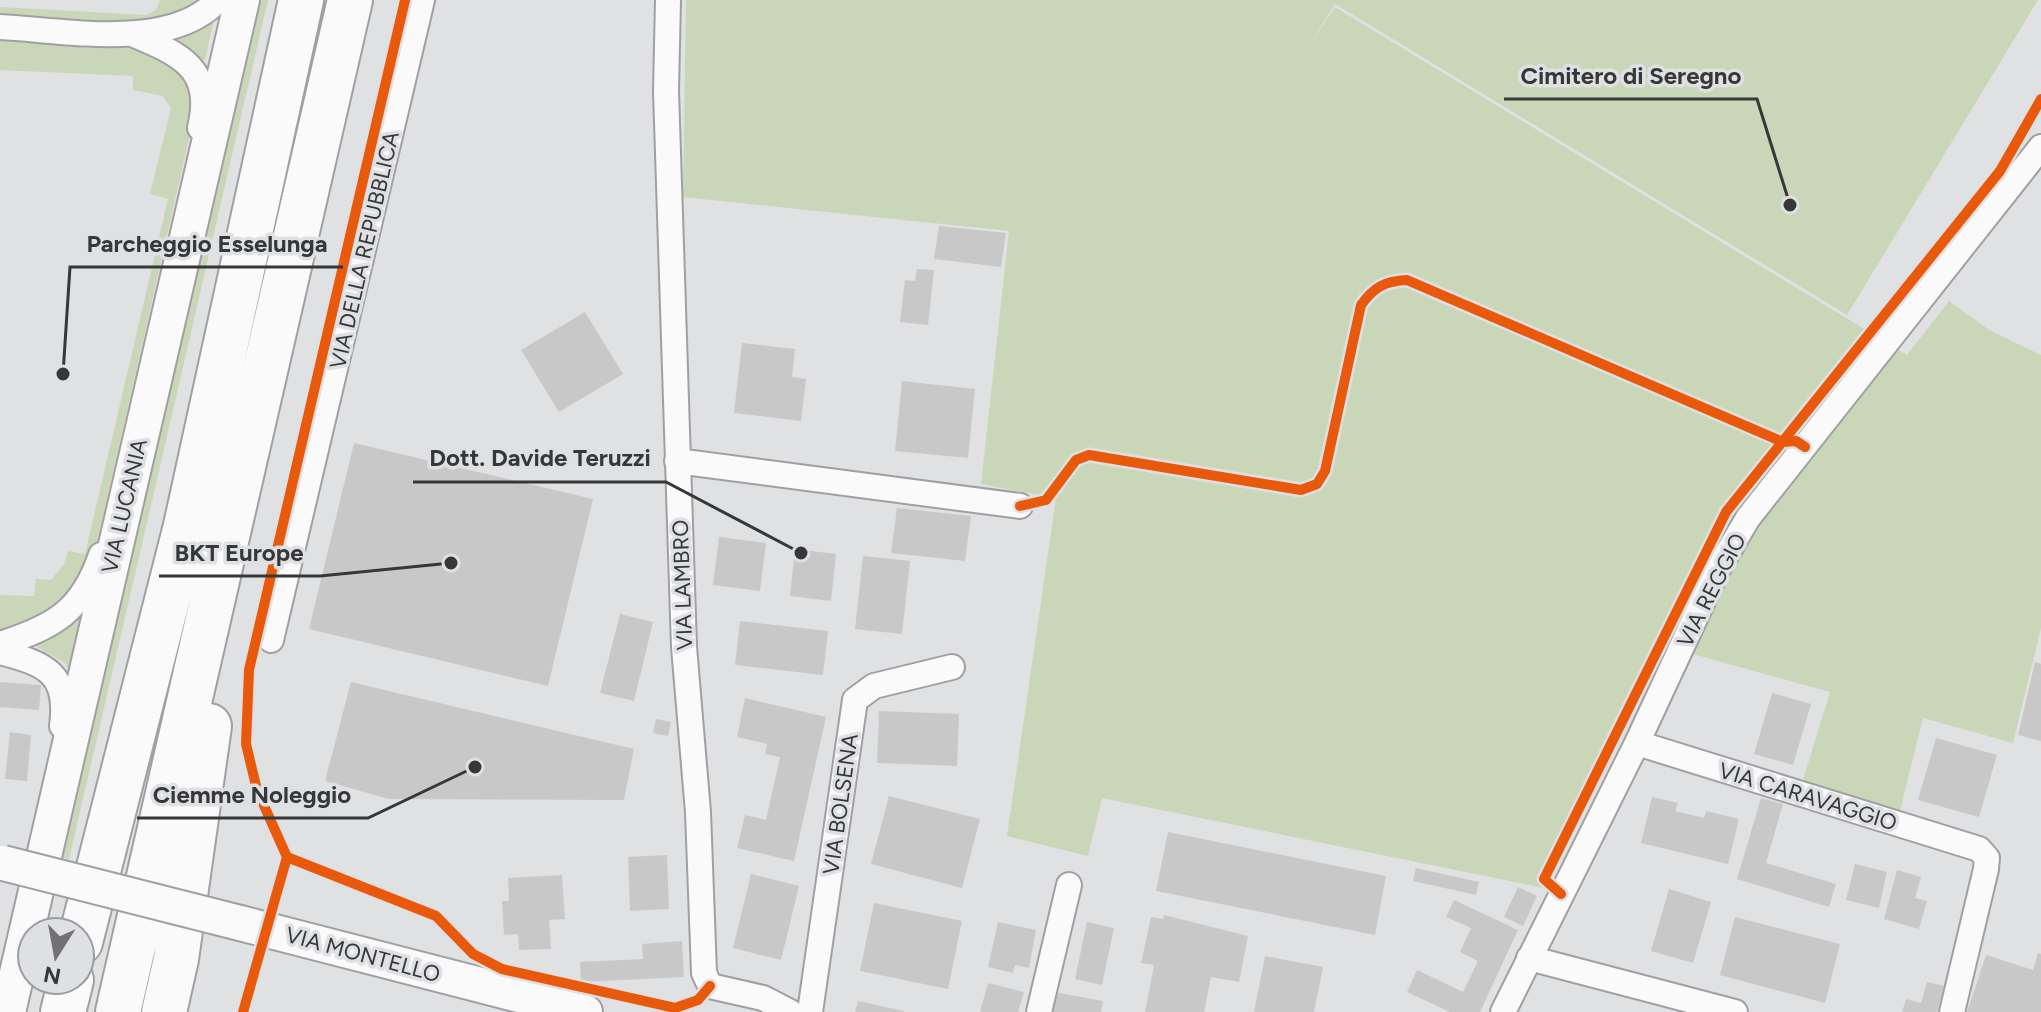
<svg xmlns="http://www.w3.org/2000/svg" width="2041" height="1012" font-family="Figtree,sans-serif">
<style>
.green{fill:#cad6b8}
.building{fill:#c9c8c9}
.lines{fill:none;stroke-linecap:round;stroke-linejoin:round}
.street-casing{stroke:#a0a0a2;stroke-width:28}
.secondary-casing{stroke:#a0a0a2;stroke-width:38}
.highway-casing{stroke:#a0a0a2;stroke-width:48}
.street{stroke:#fafafb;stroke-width:24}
.secondary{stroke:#fafafb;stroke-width:34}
.highway{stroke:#fafafb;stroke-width:44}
.secondary-bridge-casing{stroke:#a0a0a2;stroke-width:38;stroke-linecap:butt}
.secondary-bridge{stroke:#fafafb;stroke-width:34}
.cycleway-casing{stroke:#dfe0e4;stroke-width:15}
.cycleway{stroke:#e8590c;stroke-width:10}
.labels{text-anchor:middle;stroke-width:7;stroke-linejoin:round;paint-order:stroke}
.street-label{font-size:22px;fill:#363738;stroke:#dfe0e4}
.leader{fill:none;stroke:#363738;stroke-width:3}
.callout-dot{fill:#363738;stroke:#dfe0e4;stroke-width:3}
.callout-label{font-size:24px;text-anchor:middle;font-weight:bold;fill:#363738;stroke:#dfe0e4;stroke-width:7;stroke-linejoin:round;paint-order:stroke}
</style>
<rect width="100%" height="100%" fill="#e0e1e3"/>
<path class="green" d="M160 0H206C146 37 67 18 0 14V7L146 15 156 10Z
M249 0H268L69 859 52 856Z
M686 0H2038L1847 315 1335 4 1308 47 1335 7 1907 355 1949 301 1989 330 2041 355V628L2013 743 1923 718 1900 811 1803 780 1830 692 1664 646 1544 888 1102 798 1088 856 1007 836 1056 498 981 484 1009 231 683 197Z
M209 21 213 24 205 60H201L175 39V34L196 30Z
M0 41 133 48 160 56 189 78 193 121 97 543C74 600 59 613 0 630V595L34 596 36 579 51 580 64 564 68 551 85 554 168 199 150 194 171 108 163 96 133 90V76L0 70Z
M85 613 70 673 65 663 36 646 37 641 65 628Z"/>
<path class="building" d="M939 226 1006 233 1001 267 934 259Z
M917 269 934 270 928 325 900 322 905 280 915 281Z
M585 312 623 374 559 412 521 350Z
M742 343 795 349 792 377 806 379 801 421 734 413Z
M902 381 975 389 968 458 895 451Z
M354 443 593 499 548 686 309 629Z
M897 508 971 516 965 561 891 553Z
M719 537 766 543 760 591 713 585Z
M795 549 836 554 831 601 790 596Z
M863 556 910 561 902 634 855 629Z
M620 614 653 622 634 701 600 693Z
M740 621 828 631 823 675 735 665Z
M2035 662 2041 664V741L2018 735Z
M0 682 41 685 39 710 0 707Z
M351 682 634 749 624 800 389 799 325 781Z
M1772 693 1811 704 1793 765 1754 754Z
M745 698 826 717 794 861 737 848 745 815 766 820 780 757 765 754 767 744 737 737Z
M879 711 959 714 957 766 877 763Z
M656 719 671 722 668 736 653 733Z
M10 732 31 735 27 781 5 779Z
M1936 738 1997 755 1979 817 1918 800Z
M889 796 980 819 962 888 871 864Z
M1652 797 1678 803 1675 811 1704 818 1706 811 1739 819 1728 864 1641 843Z
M1761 798 1783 804 1766 863 1836 884 1829 907 1737 879Z
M1168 832 1386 876 1375 935 1156 891Z
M667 855 669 909 630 911 628 857Z
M1855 864 1887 872 1879 908 1846 900Z
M1416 868 1479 882 1476 895 1413 881Z
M1897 870 1921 877 1915 898 1927 901 1919 929 1884 919Z
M751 874 799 886 781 960 733 948Z
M562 875 565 919 549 920 551 949 519 950 518 934 504 935 502 901H509L508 878Z
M1518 887 1537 896 1523 926 1504 917Z
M1669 889 1711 902 1693 963 1651 951Z
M1454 900 1518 930 1480 1012H1450L1407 992 1417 970 1463 992 1478 961 1460 952 1471 928 1446 917Z
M874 903 962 921 948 989 860 971Z
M1164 915 1248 936 1239 982 1211 977 1204 1012H1145L1154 965 1141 963 1151 917 1163 919Z
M1735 917 1840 944 1825 1003 1720 975Z
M998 922 1036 930 1029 968 1015 965 1013 973 988 967Z
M1087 922 1114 928 1102 985 1075 979Z
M682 941 684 977 581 982 580 962 643 959 642 944Z
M2038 953 2041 954V1012H1967L1986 955 2033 970Z
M1265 956 1323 967 1314 1012H1254Z
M1927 982 1944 986 1937 1012H1902L1906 999 1921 1003Z
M988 983 1024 992 1018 1012H980Z
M1054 992 1103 1001 1101 1012H1050Z
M858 1001 904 1011V1012H855Z"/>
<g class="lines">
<defs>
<path id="street" d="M668 0 666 91 684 647 698 812 704 973 710 986 763 998 790 1012
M0 27C64 30 170 52 218 0
M132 34C180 54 214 68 200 128
M677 461 1020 506
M271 640 422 0
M0 644C54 627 82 611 101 555
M0 652C47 664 69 674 62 726
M1637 743 1979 849 1987 858 1986 869 1952 1012
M1529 958 1735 1012
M810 1012 855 700 874 686 952 667
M1039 1012 1069 885
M1503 1012 1637 743 1718 569 1748 518 2041 147"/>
<path id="secondary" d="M240 923 585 1012
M8 1012 242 0"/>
<path id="highway" d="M80 942 186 526 301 0
M63 1012 71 980
M118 1012 350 0
M164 1012 176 959 209 726"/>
</defs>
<use href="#street" class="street-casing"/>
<use href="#secondary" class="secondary-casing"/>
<use href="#highway" class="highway-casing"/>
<use href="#street" class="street"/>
<use href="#secondary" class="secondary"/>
<use href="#highway" class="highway"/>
<defs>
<path id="secondary-bridge" d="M3 863 240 923"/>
</defs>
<use href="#secondary-bridge" class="secondary-bridge-casing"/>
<use href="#secondary-bridge" class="secondary-bridge"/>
<defs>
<path id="cycleway" d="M1020 506 1046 500 1076 460 1089 455 1301 490 1317 484 1325 471 1361 305C1374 287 1385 281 1407 280L1783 442 1796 441 1805 447
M287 857 436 916 473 954 502 969 675 1008 698 1000 710 986
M1561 894 1544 879 1726 512 2000 171 2041 99
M243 1012 287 857 257 790 246 744 249 670 405 0"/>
</defs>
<use href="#cycleway" class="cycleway-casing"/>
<use href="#cycleway" class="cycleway"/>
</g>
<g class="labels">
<g class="street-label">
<text transform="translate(364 250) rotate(-77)" y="8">VIA DELLA REPUBBLICA</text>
<text transform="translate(124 506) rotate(-77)" y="8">VIA LUCANIA</text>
<text transform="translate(682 585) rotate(-92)" y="8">VIA LAMBRO</text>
<text transform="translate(1711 590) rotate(-63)" y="8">VIA REGGIO</text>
<text transform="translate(1808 796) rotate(17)" y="8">VIA CARAVAGGIO</text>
<text transform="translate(840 804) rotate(-82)" y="8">VIA BOLSENA</text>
<text transform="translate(363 954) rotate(15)" y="8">VIA MONTELLO</text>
</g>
</g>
<path class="leader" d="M1790 205L1757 99H1504M63 374L70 267H343M801 553L666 482H413M451 563L320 576H159M475 767L368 818H137"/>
<g class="callout-dot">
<circle cx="1790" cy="205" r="8"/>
<circle cx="63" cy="374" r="8"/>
<circle cx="801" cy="553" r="8"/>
<circle cx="451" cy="563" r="8"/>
<circle cx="475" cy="767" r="8"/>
</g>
<g class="callout-label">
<text x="1631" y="84">Cimitero di Seregno</text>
<text x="207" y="252">Parcheggio Esselunga</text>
<text x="540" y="466">Dott. Davide Teruzzi</text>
<text x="239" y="561">BKT Europe</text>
<text x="252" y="803">Ciemme Noleggio</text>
</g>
<g transform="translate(56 956) rotate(191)"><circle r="38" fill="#dfe0e4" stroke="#9b9c9f" stroke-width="2"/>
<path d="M0-6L14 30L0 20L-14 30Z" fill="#727274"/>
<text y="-12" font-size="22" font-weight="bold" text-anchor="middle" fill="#363738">N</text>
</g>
</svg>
